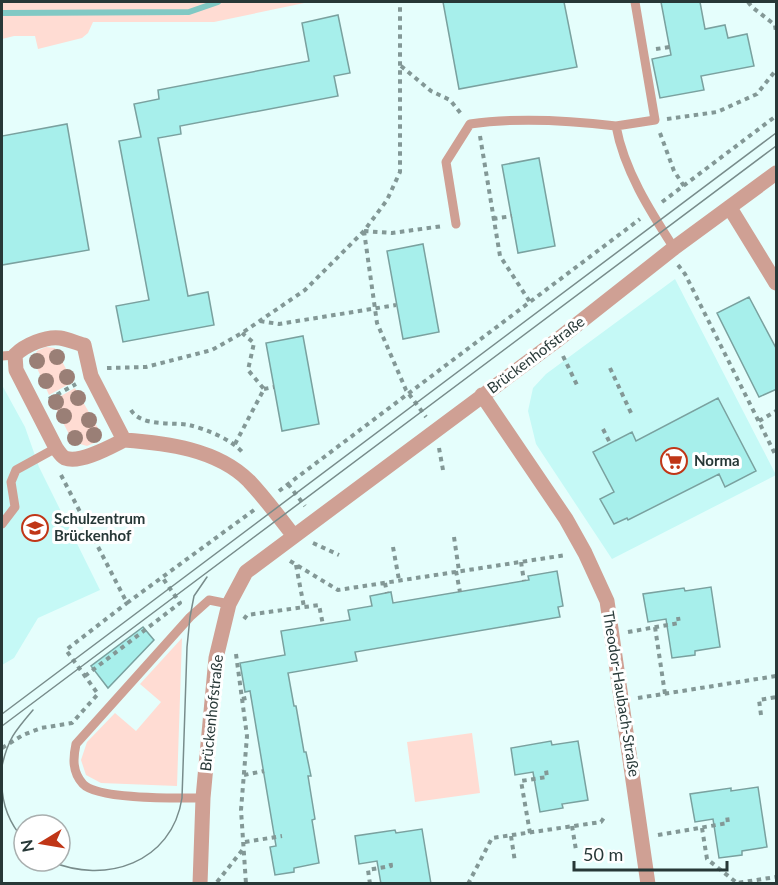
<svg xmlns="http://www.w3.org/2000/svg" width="778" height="885" font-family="Lato,sans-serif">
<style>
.built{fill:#c5f9f6}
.green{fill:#ffdcd3}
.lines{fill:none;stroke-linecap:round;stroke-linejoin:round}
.stream{stroke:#81c9c4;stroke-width:6}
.building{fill:#a7efeb;stroke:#7aa19f;stroke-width:1.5}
.path{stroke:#839896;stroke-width:4;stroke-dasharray:4.5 4.5;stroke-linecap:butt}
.lane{stroke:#cfa094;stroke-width:9}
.street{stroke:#cfa094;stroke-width:15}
.tram{stroke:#788c8b;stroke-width:1.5}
.tree{fill:#9a7f76}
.labels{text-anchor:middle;stroke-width:6;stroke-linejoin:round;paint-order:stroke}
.street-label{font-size:15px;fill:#273837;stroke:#fff}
.poi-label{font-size:15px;font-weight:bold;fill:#273837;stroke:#fff;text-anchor:start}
</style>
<rect width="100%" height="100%" fill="#e5fefc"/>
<path class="built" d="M675 279 776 475 612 559 536 444 528 411 533 388 546 374Z
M2 385 25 427 39 467 100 590 38 618 14 658 2 665Z"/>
<path class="green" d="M143 2H309L214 22H93L88 33 82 38 38 49 35 36H14L2 39V3Z
M46 347 55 348 73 382 49 395 33 359 37 351Z
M75 388 98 428 94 443 87 446 73 442 52 401Z
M182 638 177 786 101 783 86 775 81 760 87 742 115 713 136 731 161 702 140 684Z
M472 733 480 793 415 802 407 742Z"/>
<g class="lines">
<path class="stream" d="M2 13 189 12 218 2"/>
</g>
<path class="building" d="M443 2H564L577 67 459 89Z
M661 2H700L705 29 725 25 728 38 747 34 754 66 701 76 704 90 660 98 652 59 671 55Z
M338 15 350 73 334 76 338 96 180 126 181 134 158 138 188 296 208 292 214 325 123 342 116 306 149 300 119 141 141 137 134 104 159 99 158 90 309 61 302 23Z
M67 124 89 250 2 265V136Z
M539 158 555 246 518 253 502 165Z
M423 244 439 332 403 339 387 251Z
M749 297 777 350V389L759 397 717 313Z
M303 336 319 424 282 431 266 343Z
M718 398 756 471 725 487 719 474 628 520 627 518 614 524 600 499 614 492 593 452 632 432 636 441Z
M557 571 563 606 558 607 560 617 355 652 357 661 288 673 294 706H296L304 752H306L311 776H308L315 819 312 820 319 863 294 868V872L275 875 270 847 276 846 250 691 245 692 240 663 285 655 281 631 350 620 348 610 372 606 370 596 391 592 393 603 529 580 528 576Z
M711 587 720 647 695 651V655L672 658 666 619 648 622 643 594 684 588 685 591Z
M143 627 154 640 108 688 91 666Z
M551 741 552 745 578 741 588 800 562 804 563 808 540 812 533 772 515 775 511 748Z
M758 787 767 847 742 851V855L719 858 713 819 695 822 690 794 731 788V791Z
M422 829 431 884H381L377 861 359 864 355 836 395 830 396 833Z"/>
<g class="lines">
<path class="path" d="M748 2 752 7 775 25 776 32
M656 49 670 47
M401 66 431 91 450 100 462 115
M667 119 717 112 757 94 776 70
M660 133 674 171 684 186
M480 136 500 256 530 302
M662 202 776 116
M493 219 512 216
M364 231 377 323 406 390 426 417
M364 231 392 233 443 226
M678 265 685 274 776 456
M260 321 279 324 396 305
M563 356 577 385
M107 368 146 367 212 350 242 333 305 290 364 231 387 200 400 172V2
M610 368 632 415
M264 389 274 387
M49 399 76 384
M131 410C141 427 173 422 189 425 206 429 233 440 243 453
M759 421 776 411
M603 429 610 443
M235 444 264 389 248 370 254 343 242 333
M439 448 443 470
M61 475 127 603 254 510
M288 484 305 506
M279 491 640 219
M454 537 459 571
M313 543 339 555
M393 547 399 580
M290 561 338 590 566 555
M521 562 524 581
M296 565 304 607
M456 571 460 592
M385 583 387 593
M244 619 247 615 319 605 323 625
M655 627 665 694
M628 632 679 623 678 617
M236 654 247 736 241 810 246 884
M85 676 180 603 162 577
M638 698 776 676
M242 699 251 697
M761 715 759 700 776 697
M2 748 23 735 41 728 72 723 98 694 66 650 127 603
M244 775 264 771
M572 826 576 850
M702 828 707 859 737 883
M530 833 521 781 547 777 546 770
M658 835 728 823 727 816
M511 836 515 862
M245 842 282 836
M217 882 244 848
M370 884 368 870 391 866 390 859
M468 884 492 838 601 822 605 816
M730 884 776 877"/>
<path class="lane" d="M616 126 655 120 635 2
M456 224 446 162 470 124C518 117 567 120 616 126 624 170 650 211 674 248
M2 356 15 355
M2 524 15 507 11 482 16 470 56 448
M203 798C179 798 98 800 83 784 72 772 73 758 76 744L190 617 209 600 229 604"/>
<path class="street" d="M730 208 776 283
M482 395 566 519 585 553 607 601 648 884
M124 440C110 447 80 464 65 458 61 456 59 452 56 448L16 370 15 355C25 345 46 336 60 338 68 339 76 343 84 345L91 376 124 440C166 443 217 449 249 481 265 498 279 517 293 535
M200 884 203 798 216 658 229 604 246 572 556 341 674 248 776 173"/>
<path class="tram" d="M2 714 776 133
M2 726 776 146
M2 766C8 739 15 731 33 710
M2 784C2 806 10 824 24 840
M50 861C105 885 172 863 182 798L187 647 190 617 194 596 207 577"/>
</g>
<g class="tree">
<circle cx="57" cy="357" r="8"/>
<circle cx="37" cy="361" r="8"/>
<circle cx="67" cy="377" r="8"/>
<circle cx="46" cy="381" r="8"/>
<circle cx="78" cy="398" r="8"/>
<circle cx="56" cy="402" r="8"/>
<circle cx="64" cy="416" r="8"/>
<circle cx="89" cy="420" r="8"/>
<circle cx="94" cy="435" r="8"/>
<circle cx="75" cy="438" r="8"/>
</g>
<defs>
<symbol id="supermarket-ring" viewBox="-11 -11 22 22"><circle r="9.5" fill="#fff" stroke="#c03617" stroke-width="1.5"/><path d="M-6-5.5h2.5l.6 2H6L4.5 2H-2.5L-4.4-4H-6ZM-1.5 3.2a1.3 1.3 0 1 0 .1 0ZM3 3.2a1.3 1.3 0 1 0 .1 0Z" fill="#c03617"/></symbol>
<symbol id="school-ring" viewBox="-11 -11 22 22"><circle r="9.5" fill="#fff" stroke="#c03617" stroke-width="1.5"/><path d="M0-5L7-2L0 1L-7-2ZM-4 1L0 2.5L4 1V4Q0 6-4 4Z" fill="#c03617"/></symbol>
</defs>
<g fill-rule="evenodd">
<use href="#supermarket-ring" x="659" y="446" width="30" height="30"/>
<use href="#school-ring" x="20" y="513" width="30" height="30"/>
</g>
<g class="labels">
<g class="street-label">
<text transform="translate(536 355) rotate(-37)" y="5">Brückenhofstraße</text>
<text transform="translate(621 694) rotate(81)" y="5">Theodor-Haubach-Straße</text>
<text transform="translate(212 713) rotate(-84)" y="5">Brückenhofstraße</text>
</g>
<g class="poi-label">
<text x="694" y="466">Norma</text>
<text x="54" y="524">Schulzentrum<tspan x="54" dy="17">Brückenhof</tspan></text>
</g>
</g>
<rect width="778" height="885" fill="none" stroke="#273837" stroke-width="6"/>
<g transform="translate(42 843) rotate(259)"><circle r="28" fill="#ffffff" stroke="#a9afaf" stroke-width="1.5"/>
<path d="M0-4.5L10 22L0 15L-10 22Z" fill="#c03617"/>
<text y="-9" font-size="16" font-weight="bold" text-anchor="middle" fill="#273837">N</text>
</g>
<path d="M574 861v9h153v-9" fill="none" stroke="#273837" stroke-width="3"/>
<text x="583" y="861" font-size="18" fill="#273837" stroke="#ffffff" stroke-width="4.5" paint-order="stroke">50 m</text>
</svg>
